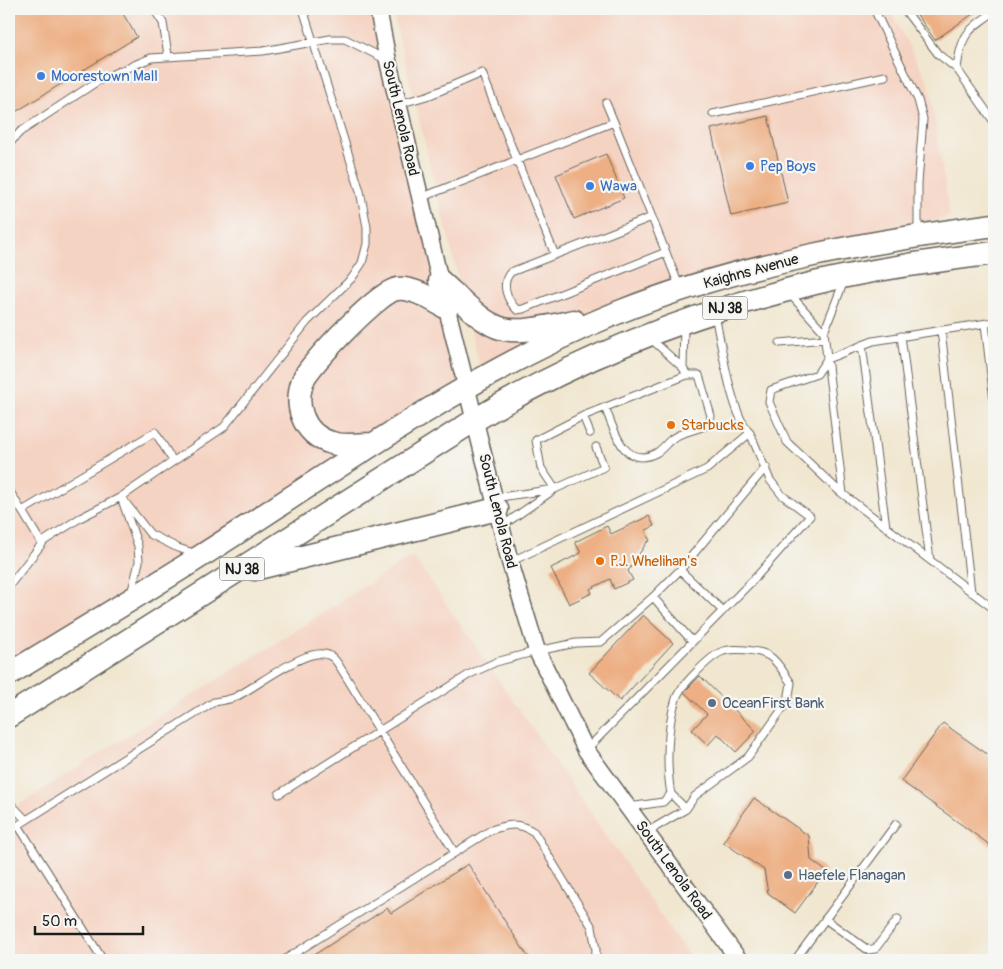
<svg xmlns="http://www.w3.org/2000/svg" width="1003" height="969" font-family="Pangolin,sans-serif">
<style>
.built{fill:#f5d3c2}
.building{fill:#edaf83}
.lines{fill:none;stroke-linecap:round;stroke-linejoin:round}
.service-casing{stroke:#67635b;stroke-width:9}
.tertiary-casing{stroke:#67635b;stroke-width:19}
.trunk-casing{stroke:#67635b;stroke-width:25}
.service{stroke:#fff;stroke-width:7}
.tertiary{stroke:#fff;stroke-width:16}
.trunk{stroke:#fff;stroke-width:22}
.shop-dot{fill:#3f7fe0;stroke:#f6f6f2;stroke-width:2}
.food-dot{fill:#e8710a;stroke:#f6f6f2;stroke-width:2}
.service-dot{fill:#5c6f8a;stroke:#f6f6f2;stroke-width:2}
.labels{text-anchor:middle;stroke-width:4.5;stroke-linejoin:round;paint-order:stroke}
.shield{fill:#f6f6f2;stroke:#5d5d5c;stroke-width:1}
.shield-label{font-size:14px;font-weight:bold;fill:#1c1c1c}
.shop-label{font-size:15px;fill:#366cbe;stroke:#f6f6f2;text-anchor:start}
.street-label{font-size:15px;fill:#1c1c1c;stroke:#f6f6f2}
.food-label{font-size:15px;fill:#c56008;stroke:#f6f6f2;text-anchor:start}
.service-label{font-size:15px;fill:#4e5e75;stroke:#f6f6f2;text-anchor:start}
</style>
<rect width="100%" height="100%" fill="#f6f6f2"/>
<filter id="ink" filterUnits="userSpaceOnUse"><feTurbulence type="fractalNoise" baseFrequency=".02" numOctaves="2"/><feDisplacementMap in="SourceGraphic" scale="10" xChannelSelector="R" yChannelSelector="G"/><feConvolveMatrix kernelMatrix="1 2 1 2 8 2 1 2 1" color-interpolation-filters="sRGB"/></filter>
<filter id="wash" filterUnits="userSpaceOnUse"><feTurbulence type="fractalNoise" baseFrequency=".0096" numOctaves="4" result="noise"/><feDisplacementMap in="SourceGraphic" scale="20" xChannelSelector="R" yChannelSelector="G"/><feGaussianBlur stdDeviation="1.12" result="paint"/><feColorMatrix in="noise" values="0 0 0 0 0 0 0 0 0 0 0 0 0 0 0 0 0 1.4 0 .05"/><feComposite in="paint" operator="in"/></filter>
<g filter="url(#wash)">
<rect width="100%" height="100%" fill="#f1e7d0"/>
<path class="built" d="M9 9H380L466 387 9 674Z
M392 9H889L929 83 950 217 757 261 480 368Z
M413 556 692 960H9V811Z"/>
<g id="blocks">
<path class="building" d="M9 9H120L137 37 9 116Z
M913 9H980L935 40Z
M768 116 788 203 731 216 711 129Z
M606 154 624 198 574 219 556 175Z
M649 516 654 526 645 531 650 541 647 542 628 571 633 580 614 589 610 579 590 589 592 593 569 604 551 568 581 553 575 542 607 526 611 534Z
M643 615 673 643 620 701 589 673Z
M700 676 756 731 736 752 718 734 708 745 692 730 707 714 684 692Z
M943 723 994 759V848L901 781Z
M754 798 809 836 811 860 826 871 795 913 768 893 764 870 723 842Z
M468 864 530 960H306L387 908 391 913Z"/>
</g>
</g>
<g filter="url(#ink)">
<use href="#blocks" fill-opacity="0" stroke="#67635b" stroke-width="1"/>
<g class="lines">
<defs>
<path id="service" d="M154 9 163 23 168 55
M874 9 918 100 923 119 918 183V232
M904 9 938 54 957 69 994 122
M957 69C961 35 967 30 994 12
M606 103 614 122
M399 104 430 95 482 73 555 255
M713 114 885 76
M9 144 20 132 101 79 151 58 263 51 330 39H345L385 59
M420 198 614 122 680 288
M652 217 511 272C500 283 507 300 517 310L523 309 666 252
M789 293 824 332
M994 322 873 341 827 359 817 374 771 390 769 402 787 442 839 491 994 609
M985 324 994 401
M941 330 971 592
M901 336 930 560
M651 339 683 368 684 325
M780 343 825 339
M862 345 886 527
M605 407C614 429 623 470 656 453 663 449 667 442 673 438 683 431 698 430 709 424L711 416 699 375H687
M583 416 590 433
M596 447 604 467 555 489 541 468 536 440 583 416 687 375 683 368
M9 490 22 511 155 432 173 461
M843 494 824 332 844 281
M494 498 555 489 502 526
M22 511 42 544
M510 562 707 469 750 433
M680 570 723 611
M9 586 44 541 80 518 121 497 224 427 307 322 352 278 362 263 367 244V227L360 191 303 9
M131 594 139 562 138 546 121 497 150 534 178 548 197 554
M653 597 692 641
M586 750 757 576 810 516 782 495 770 480 750 433C731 415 721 342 715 315
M279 794 470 674 496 662 537 651 576 643 601 642 653 597 680 570 766 467
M9 802 26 820
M629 807 663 802 671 794C666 767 667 725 676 699 679 687 710 657 721 652 732 647 759 650 769 656 778 661 785 675 791 683L788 701 748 757 695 796 686 809 671 794
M18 825 103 960
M9 831 214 702C220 701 227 700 233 698 254 690 310 641 332 657 335 659 338 664 340 667L455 853
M647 832 686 809
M825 919 868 950 875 949 898 919
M284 960 491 830C509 824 518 822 534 832L592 927 596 950 595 960
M795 960 896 824"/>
<path id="tertiary" d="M378 9 388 61 440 281 510 562 537 651 586 750 739 960"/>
<path id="trunk" d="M440 281C498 334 494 339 574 321
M371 444C359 444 344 447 332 443 302 435 292 402 305 376 317 358 378 292 397 289 414 287 432 300 447 308
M254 569 497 509
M9 674C73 635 138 596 201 556 338 469 468 373 619 312 739 264 868 242 994 225
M9 716 475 420C581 356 695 312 815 283 874 269 934 261 994 253"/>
</defs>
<use href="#service" class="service-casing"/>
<use href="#tertiary" class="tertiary-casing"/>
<use href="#trunk" class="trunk-casing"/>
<use href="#service" class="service"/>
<use href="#tertiary" class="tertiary"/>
<use href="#trunk" class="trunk"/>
</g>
</g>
<g class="shop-dot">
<circle cx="41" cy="76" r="5"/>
<circle cx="750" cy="166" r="5"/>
<circle cx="590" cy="186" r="5"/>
</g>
<g class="food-dot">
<circle cx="671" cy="425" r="5"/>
<circle cx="600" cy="561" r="5"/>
</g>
<g class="service-dot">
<circle cx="712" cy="703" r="5"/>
<circle cx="788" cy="875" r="5"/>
</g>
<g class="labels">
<g class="shield">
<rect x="702.5" y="296.5" width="45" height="23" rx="4"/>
<rect x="219.5" y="557.5" width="45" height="23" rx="4"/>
</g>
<g class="shield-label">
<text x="725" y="313">NJ 38</text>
<text x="242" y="574">NJ 38</text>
</g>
<g class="shop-label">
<text x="51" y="81">Moorestown Mall</text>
<text x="760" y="171">Pep Boys</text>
<text x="600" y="191">Wawa</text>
</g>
<g class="street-label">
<text transform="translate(401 118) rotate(77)" y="5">South Lenola Road</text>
<text transform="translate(751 271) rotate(-15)" y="5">Kaighns Avenue</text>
<text transform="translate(498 511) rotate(76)" y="5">South Lenola Road</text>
<text transform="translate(674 870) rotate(54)" y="5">South Lenola Road</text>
</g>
<g class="food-label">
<text x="681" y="430">Starbucks</text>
<text x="610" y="566">P.J. Whelihan's</text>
</g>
<g class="service-label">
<text x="722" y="708">OceanFirst Bank</text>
<text x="798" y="880">Haefele Flanagan</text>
</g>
</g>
<rect width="1003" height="969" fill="none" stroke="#f6f6f2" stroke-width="30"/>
<path d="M35 926v8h108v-8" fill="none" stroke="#1c1c1c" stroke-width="2.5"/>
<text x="42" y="926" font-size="15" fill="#1c1c1c" stroke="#f6f6f2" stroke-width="4" paint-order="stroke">50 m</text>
</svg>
